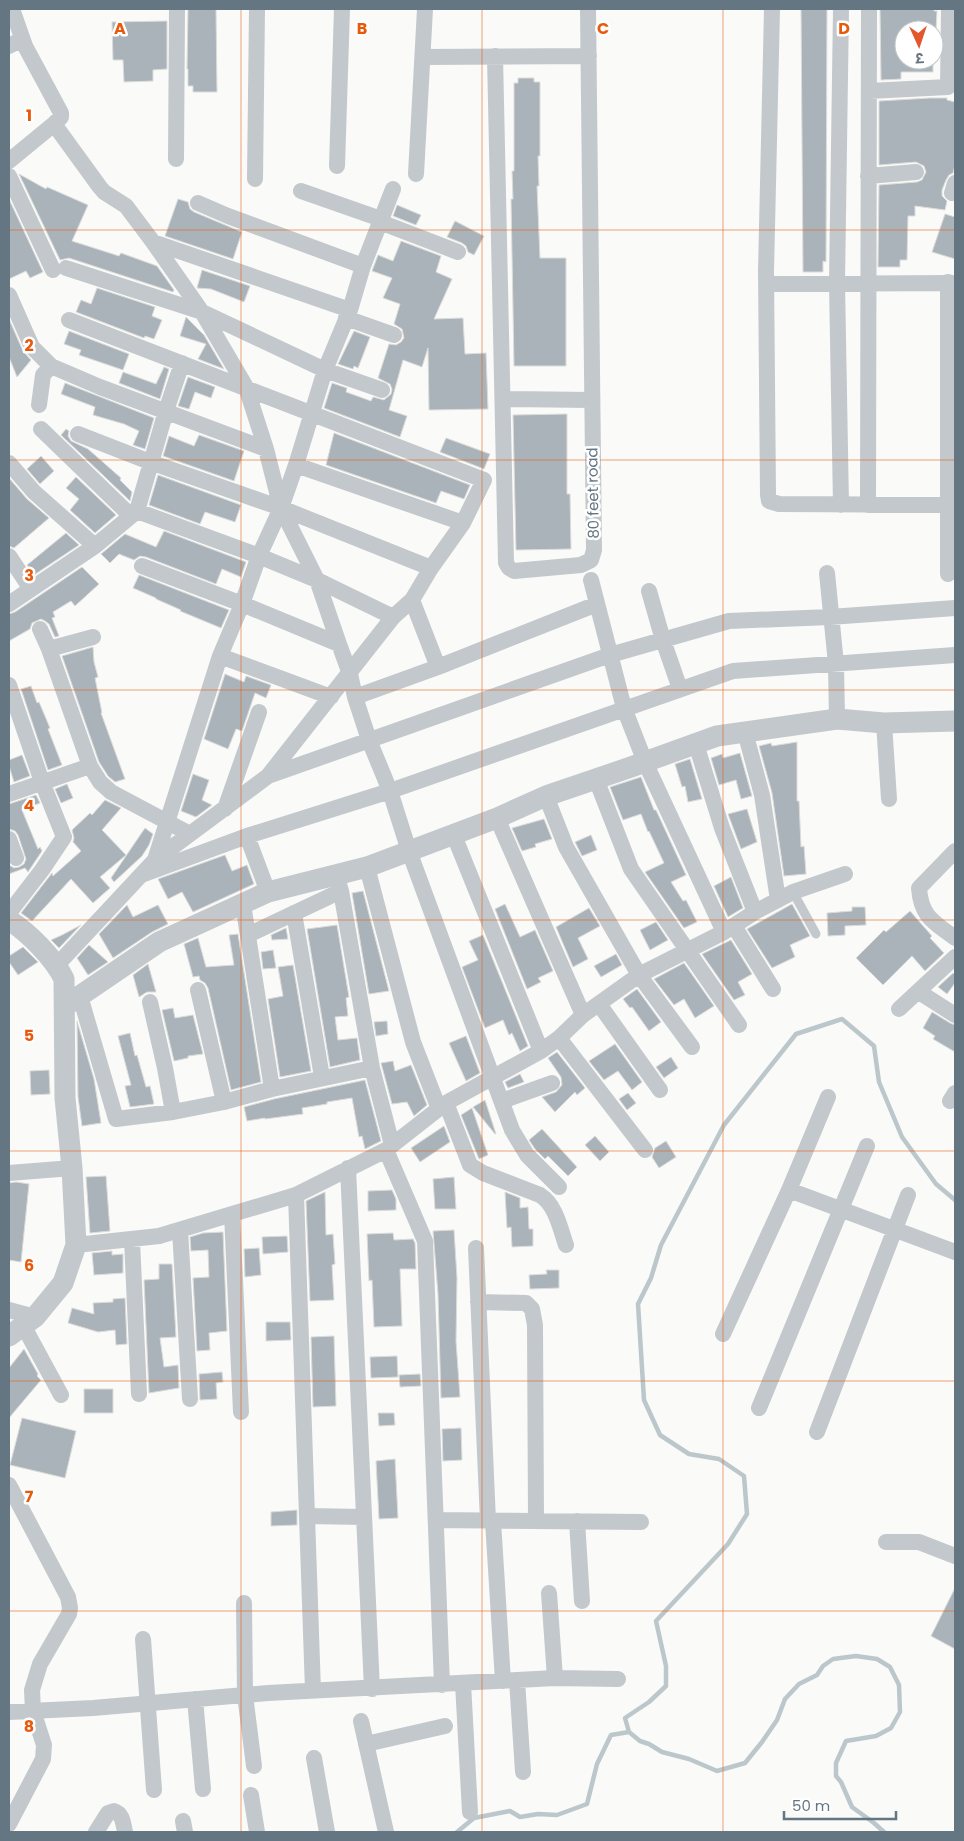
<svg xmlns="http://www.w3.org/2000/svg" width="964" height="1841" font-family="Poppins,'Noto Sans Devanagari',sans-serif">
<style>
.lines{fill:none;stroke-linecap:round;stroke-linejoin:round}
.stream{stroke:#bbc7cb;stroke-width:4.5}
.building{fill:#aab3b9;stroke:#dcdcda}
.service{stroke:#c3c8cc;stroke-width:9}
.minor{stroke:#c3c8cc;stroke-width:16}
.tertiary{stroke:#c3c8cc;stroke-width:21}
.grid{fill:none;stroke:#e8590c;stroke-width:1;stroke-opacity:0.55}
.labels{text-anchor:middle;stroke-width:5;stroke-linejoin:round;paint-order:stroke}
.street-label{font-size:15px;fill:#657683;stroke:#fff}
.grid-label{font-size:16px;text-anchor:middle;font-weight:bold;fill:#e8590c;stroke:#fff;stroke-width:5;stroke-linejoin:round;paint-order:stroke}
</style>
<rect width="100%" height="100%" fill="#fafaf8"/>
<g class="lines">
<path class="stream" d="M629 1732 625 1718 649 1702 666 1686V1666L656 1621 728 1544 747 1514 744 1476 719 1459 689 1454 660 1435 644 1400 638 1304 651 1278 661 1245 724 1125 796 1034 842 1019 874 1046 879 1082 902 1137 936 1184 955 1200
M457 1832 474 1818 510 1811 520 1817 538 1814 557 1815 587 1804 597 1764 611 1735 629 1732 640 1741 649 1744 662 1752 689 1759 717 1771 745 1763 762 1742 777 1720 785 1699 799 1684 817 1675 823 1666 833 1659 856 1656 877 1659 890 1667 899 1685 900 1712 891 1728 876 1736 846 1741 836 1763V1776L841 1782 852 1807 874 1823 884 1832"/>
</g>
<path class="building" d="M188 9H216L217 92H193V86H188V69H187Z
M801 9H827L826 262 823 261V272H803Z
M880 9H934V11H937L936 30H904V60H933V72H901V79L881 80Z
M167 21V69L153 70V81L124 82 123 60H113L112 22Z
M518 78H534V82H540V156H538L539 186H537L540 258H566V366H514L511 199H513L512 171H514V83H518Z
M930 98H947V100L955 102V165L953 173 949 175 946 180 942 190V196L947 201 945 210 915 206V216H908L907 260H900V267H878L879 185 917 182 922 180 926 172 924 166 916 162 879 165V101Z
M19 174 46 189 47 187 88 205 72 241 119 256 121 253 157 266 174 290 173 292 69 258 60 260Z
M9 199 43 272 30 278 26 271 9 279Z
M178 199 188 202 190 209 194 212 242 232 233 259 165 236Z
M397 205 421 215 416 225 393 216Z
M945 214 955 217V259L932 252Z
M455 221 484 236 474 255 468 252 466 246 462 243 447 237Z
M401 241 441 256 436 272 452 279 434 319 463 318 465 354 486 353 488 409 429 410 428 348 422 367 403 360 389 410 407 416 400 437 324 408 332 383 347 388 346 392 371 401 373 397 384 400 391 394 392 389 390 384 378 378 389 344 396 345 401 342 404 338 402 329 394 324 400 304 383 298 392 278 372 271 378 255 393 261Z
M202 270 250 286 244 302 211 289 197 288Z
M97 288 155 307 152 316 162 320 154 339 145 336 144 338 76 312 81 300 91 304Z
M186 317 204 335 224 369 198 359 206 344 180 336Z
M9 319 23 351 31 360 17 377 9 357Z
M69 331 129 354 123 370 79 355 81 350 64 344Z
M354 331 370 337 358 368 354 366 353 369 338 364Z
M164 367 169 369 160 399 119 383 123 372 156 384Z
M188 377 215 387 211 398 195 392 189 409 178 406Z
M65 383 154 418 145 449 133 445 139 431 124 424 93 415 95 407 61 394Z
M567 414V494H570L571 549 516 550 513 415Z
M66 429 69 431 68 436 71 441 88 449 121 478 120 480 132 492 130 501 61 435Z
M334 433 470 485 464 499 441 491 436 503 326 465Z
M199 435 244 451 234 481 163 456 169 436 194 446Z
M446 438 490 454 484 469 440 452Z
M41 456 54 471 40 484 27 469Z
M158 475 241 505 235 522 205 512 200 524 149 505Z
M76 477 116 515 95 533 70 510 79 499 66 488Z
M9 478 27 499 49 518 14 548 9 546Z
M164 531 246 562 241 577 222 569 216 584 146 557 140 556 134 560 119 554 110 563 101 554 125 534 156 547Z
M66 533 79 545 34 575 27 565Z
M82 567 99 584 75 606 71 601 53 612 55 617 52 618 59 636 55 637 49 624 45 621 41 619 32 623 30 629 9 641V614L15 612Z
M139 575 229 610 221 628 180 611 181 610 156 599V598L133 588Z
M93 647 94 662 98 677 95 678 102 713H101L125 779 115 782 108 776 99 762 62 656Z
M225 674 244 682 246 676 271 685 266 698 255 693 242 731 236 729 228 749 204 739Z
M31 686 37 703 39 702 50 728 48 729 62 765 48 770 21 689Z
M797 742V801H799L801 847 804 846 806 874 784 876 772 793 759 746 771 743 772 746Z
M740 753 752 796 741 799 736 780 719 785 711 758 722 754 723 758Z
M22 755 30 776 14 782 9 766V760Z
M690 759 702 799 688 802 685 786 682 787 675 764Z
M193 774 209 780 202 800 212 805 196 817 181 811Z
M641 777 654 810H656L686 875 671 882 683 901 686 900 697 922 684 928 645 872 664 863 649 831 648 832 641 814 623 820 610 787Z
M67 784 73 798 61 803 55 789Z
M36 795 40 803 22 810 38 849 40 847 42 851 28 872 25 868 9 874V865L14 868 19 867 24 864 26 859 18 835 15 831 9 829V804Z
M105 800 121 808 102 830 126 855 100 877 110 888 93 903 71 879 32 921 21 913 52 873 53 876 81 851 73 842 74 838 72 830 90 813 92 815Z
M747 809 757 842 741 849 728 814Z
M544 819 552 839 535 844 536 847 522 851 512 828Z
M145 828 153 834 149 845 142 856 114 882 111 878Z
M591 835 597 850 582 856 575 842Z
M225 855 232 871 247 865 254 884 193 912 182 892 168 899 158 879Z
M731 877 743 908 728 917 714 886Z
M363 891 389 991 369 994 352 893Z
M505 904 520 937 535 930 553 971 538 978 541 982 527 989 495 909Z
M792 904 810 936 790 945 795 957 772 968 747 929Z
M127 905 133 917 158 905 168 924 152 932 113 958 99 934Z
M852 907H865L866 925 845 926V935L828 936 827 913 852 911Z
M589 908 600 926 578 938 588 959 573 967 556 927Z
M910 911 932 936 930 938 944 953 925 971 912 956 883 985 856 958 884 930 886 932Z
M656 922 668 940 650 950 640 930Z
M81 925 59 948 51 940 62 935Z
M337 925 349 997 346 998 348 1016 335 1017 338 1040 357 1038 360 1060 330 1067 307 929Z
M286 928 288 939 272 940 271 935Z
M238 934 261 1082 231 1090 208 988 205 983 200 980 199 976 193 977 184 944 198 938 206 967 234 965 229 935Z
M483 935 528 1046 520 1051 512 1033 509 1035 503 1020 485 1028 462 967 478 960 469 941Z
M731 940 752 974 738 982 745 995 734 1000 702 954Z
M89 945 108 962 88 975 77 958Z
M23 947 38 962 18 975 9 962V956Z
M273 950 276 968 263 969 261 952Z
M616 954 622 965 601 977 594 966Z
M684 963 714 1006 695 1018 684 999 674 1005 654 979Z
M148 964 156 992H147L139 997 133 975Z
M293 965 311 1071 280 1077 268 999 283 996 278 967Z
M953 973 955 975V983L947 994 938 987Z
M637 989 661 1022 649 1031 632 1007 630 1008 623 999Z
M173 1008 175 1018 193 1015 203 1054 188 1056V1058L174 1061 162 1010Z
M932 1012 950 1023 955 1025V1052L933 1039 935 1036 923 1028Z
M77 1021 94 1079 101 1123 82 1126 78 1097Z
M387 1021 388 1034 376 1036 374 1022Z
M130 1033 135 1056 137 1055 146 1087 150 1086 154 1104 130 1107 125 1086 131 1085 118 1036Z
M466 1036 480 1073 466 1081 449 1043Z
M615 1044 642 1082 632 1090 618 1071 604 1080 589 1061Z
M557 1052 585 1088 577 1095 575 1092 555 1112 542 1097 556 1092 562 1085 561 1077 548 1058Z
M671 1057 678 1068 664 1078 656 1067Z
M393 1061 395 1071 411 1065 427 1105 414 1116 407 1102 392 1104 381 1063Z
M49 1070 50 1094 31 1095 30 1071Z
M520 1074 524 1082 508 1088 505 1082Z
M365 1080 381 1141 365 1149 362 1136 359 1137 352 1098 327 1102V1104L302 1108 303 1114 265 1119V1118L247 1121 244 1107 274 1099Z
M628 1093 636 1103 627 1110 619 1099Z
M485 1100 496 1134H495L473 1107Z
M472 1108 488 1155 479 1159 461 1115Z
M444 1126 450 1142 420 1162 411 1148Z
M542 1129 577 1167 568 1176 548 1156 545 1159 535 1149 529 1140Z
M595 1136 609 1152 600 1161 585 1145Z
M666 1141 676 1157 659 1168 652 1157 655 1148Z
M106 1176 110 1231 90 1233 86 1177Z
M454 1177 456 1209H435L433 1179Z
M16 1182 29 1184 21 1262 9 1260V1183Z
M392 1190 396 1199V1210L368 1211V1191Z
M325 1192 326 1235 333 1234 335 1264 332 1265 334 1300 310 1301 306 1201Z
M505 1192 520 1198V1208L528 1207 529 1229H533V1246L512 1247 511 1227 507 1228Z
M454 1230 457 1278 456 1341 460 1397 441 1398 438 1294 433 1231Z
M223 1232 227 1331 209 1333 210 1350 197 1351 193 1278 209 1277 208 1250 191 1251 190 1237 203 1233Z
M393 1233 394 1240 413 1239 415 1243 416 1269H400L402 1326 374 1327 372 1280 369 1281 367 1234Z
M287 1236 288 1252 263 1254 262 1237Z
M259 1248 261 1275 245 1277 244 1249Z
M112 1251V1255L123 1254V1273L94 1275 92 1253Z
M159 1264H172L176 1337 160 1338 164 1367 178 1365 179 1388 149 1393 144 1280 159 1279Z
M546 1270H559V1288L530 1289 529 1275 547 1274Z
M125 1298 127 1344 116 1345 115 1330 98 1332 68 1323 72 1308 94 1314 93 1303 113 1302V1299Z
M266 1322H290L291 1340 266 1341Z
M334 1336 336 1406 313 1407 311 1337Z
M24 1349 38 1374 37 1376 41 1380 9 1418V1368Z
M397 1356 398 1377 371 1378 370 1357Z
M222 1372 223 1382 216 1383 217 1399 200 1400 199 1374Z
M420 1374 421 1386 400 1387 399 1375Z
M84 1389H113V1413H84Z
M378 1413H394L395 1425 379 1426Z
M22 1418 76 1431 65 1478 10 1465Z
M461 1428 462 1460 443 1461 442 1429Z
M395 1459 398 1518 379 1519 376 1461Z
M297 1510V1525L271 1526V1512Z
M955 1588V1649L931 1636Z"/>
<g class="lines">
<path class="service" d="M793 892 816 934"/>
<path class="minor" d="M12 9 25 46 61 113V117L54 124
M772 9 766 271 768 495 769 501 779 504 955 505
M841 9 837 283 841 505
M9 46 22 39
M495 56 506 563 509 568 514 571 581 565 591 560 594 550 588 9
M423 57 589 56
M869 91 948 87 949 9
M176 159 177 9
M9 161 54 124 99 186 104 192 126 206 153 242 202 312 246 387 266 449 281 508 317 580 339 644 350 674 355 697 369 740 390 791 409 851 512 1130 527 1155 559 1187
M337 166 342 9
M416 174 425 9
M9 176 53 270
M868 176 916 172
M255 179 257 9
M301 191 381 219
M952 193 955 183
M198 203 228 216 363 266
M380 222 458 252
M153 242 350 310
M66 268 202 312 325 370 382 390
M767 284 955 283
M9 295 32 347 51 366 100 387 266 449
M346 318 394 335
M503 399 592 400
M39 405 43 375 51 366
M41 429 131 516
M78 434 150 462 281 508 431 568
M9 463 34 492 95 546
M296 465 463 523
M868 505 869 9
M137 511 259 556 317 580 393 617
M9 556 31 589
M142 566 242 604 339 644
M827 573 836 664 837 719
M948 574V282
M591 580 624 708 645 762 724 932
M649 591 663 640 680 689
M412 600 438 667
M9 604 95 546 137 511 166 411 182 363
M40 629 49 649 90 766 100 782 111 792 190 834
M49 649 93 637
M220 656 331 697
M9 685 42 782 64 837 42 870 9 913
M355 697 438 667 597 604
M884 723 889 799
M745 732 762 795 778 900
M696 744 722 828 755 912
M268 776 610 655 729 621 830 617 955 608
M596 779 631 869 739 1025
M9 794 90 766
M546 796 566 847 639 975 692 1047
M225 809 259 712
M497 818 583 1015
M453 833 541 1051
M247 836 268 892
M9 839 16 858
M955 851 919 888C921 917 934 922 955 938
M155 860 220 656 242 604 259 556 281 508 296 465 325 370 350 310 363 266 393 189
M367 867 413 1042 439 1109
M144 874 247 836 390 791 733 671 955 655
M336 874 341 891 372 1068 392 1145
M243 904 272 1089
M294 913 322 1077
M734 926 773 989
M248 935 341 891
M57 965 155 860 268 776 393 617 412 600 431 568 463 523 484 480 69 320
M198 990 224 1102
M919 992 955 1015
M80 996 116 1119 173 1112 224 1102 272 1089 372 1068
M150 1002 165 1068 173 1112
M599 1004 660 1090
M899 1009 955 957
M559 1038 645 1150
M502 1101 552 1083
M950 1101 955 1093
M446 1103 470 1165 483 1173 540 1195C556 1205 560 1228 566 1245
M386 1150 425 1241 442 1685
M348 1168 372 1689
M9 1173 72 1168
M789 1190 955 1252
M296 1195 313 1691
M232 1214 241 1412
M180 1230 190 1399
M132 1240 139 1394
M76 1245 159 1236 296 1195 386 1150 446 1103 541 1051 559 1038 583 1015 639 975 724 932 755 912 793 892 845 874
M476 1248 488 1521
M478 1302 526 1303 532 1309 535 1325 536 1521
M9 1310 35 1317
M23 1325 61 1395
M723 1334 789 1190 828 1097
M759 1408 867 1146
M817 1432 908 1195
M9 1485 68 1597 70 1608 69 1614 40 1664 32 1690 33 1711 44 1745 43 1759 9 1824
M307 1516 364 1517
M436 1520 641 1522
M493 1521 503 1681
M577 1521 582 1601
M886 1542H919L955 1556
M549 1593 555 1678
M244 1603 245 1695 254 1766
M143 1639 154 1790
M517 1680 523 1772
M463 1683 470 1812
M195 1699 203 1789
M9 1712 93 1708 268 1693 555 1678 618 1679
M361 1721 386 1832
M366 1744 445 1726
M314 1758 327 1832
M251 1795 257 1832
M183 1821 185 1832
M96 1832 108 1813 114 1811C123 1814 123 1823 125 1832"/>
<path class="tertiary" d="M9 920C29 933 54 958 64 979L65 1098 72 1168 76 1245 63 1283 35 1317 9 1336
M65 1006 159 942 268 892 367 867 497 818 546 796 631 767 717 736 837 719 884 723 955 721"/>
</g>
<path class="grid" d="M241 9V1832M482 9V1832M723 9V1832M9 230H955M9 460H955M9 690H955M9 920H955M9 1151H955M9 1381H955M9 1611H955"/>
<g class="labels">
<g class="street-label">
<text transform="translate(593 493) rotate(-91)" y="5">80 feet road</text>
</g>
</g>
<g class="grid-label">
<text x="120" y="34">A</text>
<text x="362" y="34">B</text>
<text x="603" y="34">C</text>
<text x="844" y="34">D</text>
<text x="29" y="121">1</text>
<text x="29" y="351">2</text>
<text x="29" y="581">3</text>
<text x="29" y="811">4</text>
<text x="29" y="1041">5</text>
<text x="29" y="1271">6</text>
<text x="29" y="1502">7</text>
<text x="29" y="1732">8</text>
</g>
<rect width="964" height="1841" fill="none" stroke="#657683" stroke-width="20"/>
<g transform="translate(919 45) rotate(177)"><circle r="24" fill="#ffffff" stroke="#c1c8cd"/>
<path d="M0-4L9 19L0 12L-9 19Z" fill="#e4572e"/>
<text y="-8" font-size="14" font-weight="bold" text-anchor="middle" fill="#657683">उ</text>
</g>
<path d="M784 1811v8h112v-8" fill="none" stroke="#657683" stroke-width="2.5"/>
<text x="792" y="1811" font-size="15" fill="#657683" stroke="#ffffff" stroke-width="4" paint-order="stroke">50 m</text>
</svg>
